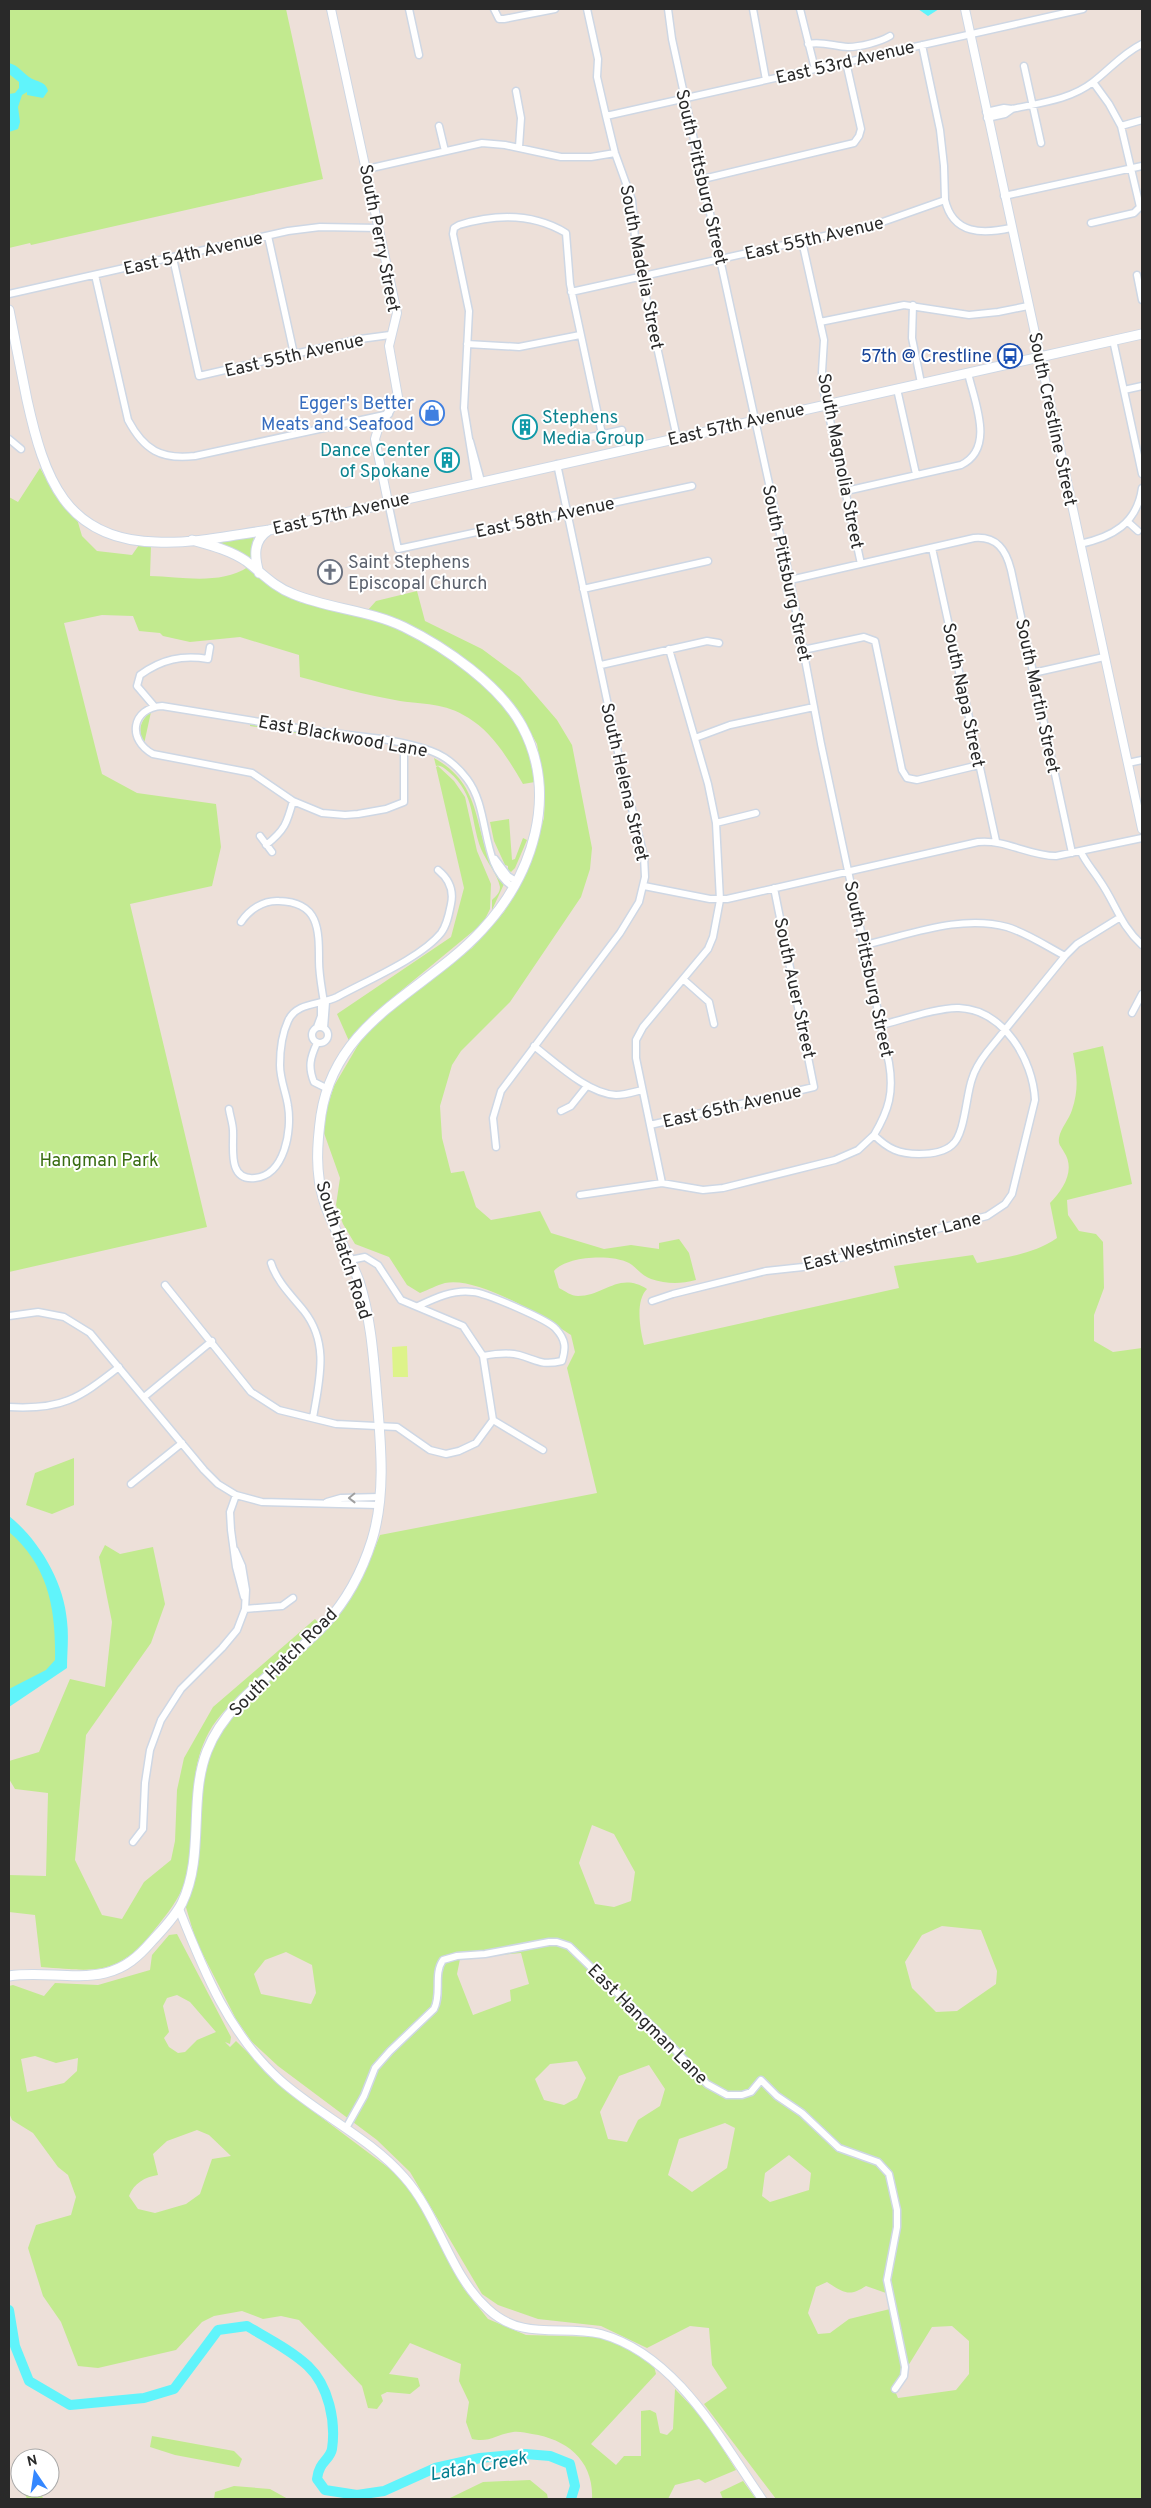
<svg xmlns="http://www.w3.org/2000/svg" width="1151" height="2508" font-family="Overpass,sans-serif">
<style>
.green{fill:#c2ea8f;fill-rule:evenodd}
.pitch{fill:#ddf38a}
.water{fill:#60f4fb}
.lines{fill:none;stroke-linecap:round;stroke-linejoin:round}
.river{stroke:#60f4fb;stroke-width:10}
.minor-casing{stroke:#ced7e4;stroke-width:9}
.tertiary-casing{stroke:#ced7e4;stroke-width:10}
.secondary-casing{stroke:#ced7e4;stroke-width:11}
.minor{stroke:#fff;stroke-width:6}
.tertiary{stroke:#fff;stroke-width:8}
.secondary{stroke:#fff;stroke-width:9}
.oneway{stroke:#9f9f9f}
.labels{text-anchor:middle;stroke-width:4;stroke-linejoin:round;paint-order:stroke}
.street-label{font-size:18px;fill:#292929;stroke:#fff}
.transit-label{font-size:18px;fill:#164399;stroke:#fff;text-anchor:end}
.shop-label{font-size:18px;fill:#366cbe;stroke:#fff;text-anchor:end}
.culture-label{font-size:18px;fill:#0d838f;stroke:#fff;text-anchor:start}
.worship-label{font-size:18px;fill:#5b616d;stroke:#fff;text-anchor:start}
.park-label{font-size:18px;fill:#396d12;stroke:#fff}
.water-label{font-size:19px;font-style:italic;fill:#037f90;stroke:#fff}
</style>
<rect width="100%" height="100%" fill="#ede0d9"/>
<path class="green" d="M9 9H286L323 179 31 245 30 243 9 248Z
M40 468 59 501 77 519 82 536 97 551 132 555 139 545 151 546 150 576C183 577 220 585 248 567L277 590 299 602 359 615 407 632 447 657 489 689 510 714 526 742 535 782 523 784C510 762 495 736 473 721 448 703 429 705 400 701 366 695 333 686 300 677L299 655 240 637 190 642 163 636 160 633 139 631 133 616 102 615 64 623 102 774 137 793 216 804 221 847 212 886 130 904 207 1227 9 1272V497L18 502Z
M254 537 251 559 217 541Z
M417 591 425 621 482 649 520 677 557 720 572 745 592 848 590 869 581 897 510 1002 461 1051 452 1065 440 1106 442 1138 451 1173 464 1171 476 1207 491 1220 540 1211 551 1233 604 1249 631 1245 659 1249V1243L679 1239 689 1253 696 1280C680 1284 667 1284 651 1279 642 1276 636 1267 629 1263 611 1254 567 1256 554 1271L559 1288C565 1291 571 1296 578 1296 604 1296 619 1271 647 1289 635 1301 640 1329 644 1345L899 1288 894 1266 973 1255 977 1263C1005 1257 1032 1255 1057 1238L1050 1203C1063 1190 1076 1170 1064 1152 1061 1146 1058 1145 1059 1138 1061 1127 1069 1120 1072 1110 1079 1089 1077 1074 1073 1053L1103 1046 1132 1184 1067 1200 1068 1215 1079 1231 1096 1234 1103 1242 1104 1288 1094 1315V1341L1113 1352 1142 1348V2499H776L704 2404 727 2388 712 2365 709 2328 690 2326 647 2348 601 2326 538 2319 498 2305 482 2294 410 2172 377 2140 278 2066 252 2042 236 2019 196 1941 185 1904 199 1857 204 1770 212 1748 224 1727 246 1701 339 1615 368 1565 380 1535 597 1493 567 1368 575 1352 571 1335C544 1317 478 1276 445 1283 437 1285 428 1290 420 1293L407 1285 389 1257 355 1244 343 1224 336 1205 340 1178 324 1133 326 1111 334 1086 368 1028 404 997 472 948 504 912 522 881 534 851 544 818 545 793 537 744 519 712 489 679 459 654 419 630 393 617 368 610 376 601ZM592 1825 614 1834 635 1872 631 1901 614 1907 595 1904 579 1863ZM942 1926 981 1930 997 1971 996 1984 957 2011 936 2012 912 1988 905 1962 922 1935ZM286 1952 312 1965 316 1993 311 2004 261 1994 254 1974 265 1960ZM521 1953 529 1984 510 1990 511 2001 473 2015 457 1974 460 1959ZM577 2061 586 2078 577 2098 564 2105 544 2100 535 2079 550 2064ZM649 2065 665 2089 660 2106 638 2120 627 2142 608 2139 600 2112 619 2076ZM725 2123 735 2128 727 2168 692 2192 668 2175 679 2139ZM789 2155 811 2173 809 2190 770 2202 762 2196 765 2173ZM827 2282C844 2293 849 2297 866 2286L886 2293 890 2309 849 2319 830 2333 818 2334 808 2313 816 2287ZM952 2326 969 2341V2374L956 2390 898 2398 895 2391 903 2383 908 2366 932 2327Z
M151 712 144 744C138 732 139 721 151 712Z
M250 724 321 735V737L250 726Z
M434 758C490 789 469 840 504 884L492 910V900C496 896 500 893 500 887 498 875 486 861 481 849 470 820 476 795 449 772 444 768 441 765 436 766Z
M438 766 454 781 465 797 477 851 491 884 490 909 483 923 374 1013 349 1041 337 1014 451 937 464 888 436 767Z
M509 819 512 860 515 859 523 838 527 840 515 868 511 872 508 870V866L505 865 494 841 490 822Z
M74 1458V1505L52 1514 26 1505 35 1473Z
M9 1524 53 1582 61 1662 9 1699Z
M105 1545 120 1554 153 1547 165 1604 151 1643 86 1735 75 1860 102 1915 122 1919 144 1882 171 1860 175 1841 177 1790 184 1758 213 1707 315 1619 320 1624C290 1651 228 1698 209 1732 183 1779 200 1834 185 1881 179 1900 167 1914 155 1929 118 1977 96 1971 41 1967L35 1915 9 1912V1875L46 1876 48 1793 15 1789 9 1779V1761L39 1752 70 1679 105 1687 112 1622 99 1557Z
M177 1934 231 2037 230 2044 225 2042 230 2047 236 2041 289 2093 402 2178 421 2207 464 2289 488 2319 526 2335 598 2337 625 2347 654 2366 656 2374 591 2444 616 2465 624 2456H641V2411L650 2410 656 2413 660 2433 667 2435 673 2429 675 2389 705 2420 736 2470 705 2483 699 2479 675 2485 668 2499H592C594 2461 567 2439 532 2434 526 2433 519 2431 513 2432 497 2434 490 2443 472 2439L466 2422 469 2402 459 2381 461 2364 410 2343 389 2374 418 2378 420 2386 410 2394 387 2392 381 2395 383 2401 377 2409 368 2408 362 2386 299 2320 281 2316 263 2319 242 2311 214 2316 202 2322 176 2350 98 2368 78 2366 61 2322 43 2296 28 2248 36 2225 71 2215 76 2197 68 2175 58 2167 33 2133 12 2120 9 2113V1986L13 1985 44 1996 55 1983 98 1985 150 1970 152 1955 169 1935ZM177 1995 190 2002 216 2032 197 2040 185 2052 178 2053 169 2047 164 2038 169 2032 163 2006 167 1998ZM35 2056 56 2063 78 2058 77 2071 64 2083 27 2092 21 2059ZM197 2130 209 2135 231 2156 212 2159 200 2194 186 2204 155 2213 138 2209 129 2196C134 2183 145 2177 158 2175L153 2154 167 2141Z
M152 2436 234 2451 242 2459 239 2467 175 2455 150 2447Z
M530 2480 547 2494 548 2499H448L483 2482Z
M743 2481 756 2499H723L720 2492Z
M234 2486 270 2489 288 2499H214L215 2492Z
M23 2488H40L43 2499H27Z"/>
<path class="pitch" d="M407 1346 408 1377H393L392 1347Z"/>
<path class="water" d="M918 9H939L928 16Z
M9 63C19 66 21 71 29 77 36 82 46 81 48 91L43 98 27 95V92L22 95 18 107 20 122 18 129 9 132V94L15 93 19 88V82L9 74Z
M9 1516C39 1540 64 1582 67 1621 69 1637 67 1653 67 1668L9 1707V1689L46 1670 55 1660C56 1610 49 1566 9 1532Z"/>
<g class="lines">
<path class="river" d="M9 2310 15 2346 29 2381 70 2405 144 2398 174 2389 218 2330 247 2326C267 2338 291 2350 308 2366 329 2386 336 2422 332 2449 330 2460 319 2461 317 2479L325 2490 357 2495 384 2491 435 2468 480 2458 525 2454 550 2456 570 2464 575 2486 571 2499"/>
<defs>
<path id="minor" d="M409 9 419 55
M494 9 499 19H504L555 9
M587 9 598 59 597 77 606 116 615 153 632 200 636 251 677 438
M668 9 672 39 790 580 821 744 889 1063C894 1092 889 1110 874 1135
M753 9 766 80
M800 9 815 69
M808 44C822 41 833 46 848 47 860 47 880 42 890 36
M922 45 940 130 944 166 945 200
M1024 66 1041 143
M516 91 521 118 519 147
M986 112 1004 108 1012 109C1039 103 1070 100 1093 82 1110 69 1122 54 1142 44
M606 116 1083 9
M987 118 1005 114 1012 109
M439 126 445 151
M1121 126 1142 120
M367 169 482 143 505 145 561 157H591L615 153
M703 179 854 143 859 136 861 129 846 62
M1004 196 1142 166
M1091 223 1134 213 1140 207 1121 126 1109 104 1093 82
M268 236 294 354
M802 241 824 340 822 372 824 392 861 564
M173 258 199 376 360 339 390 335
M95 275 128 420C144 450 161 460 195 456L389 414
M1137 275 1142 300
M571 292 874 225 945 200C953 235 983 234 1011 228
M9 294 288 231 320 227 379 228
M913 305 912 338 921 383
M820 322 904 305 969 315 998 312 1028 306
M1113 340 1142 474
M467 344 519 347 580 335
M897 389 916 474
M1124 390 1142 386
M9 439 21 449
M581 439 622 430
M470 441 481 481
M476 482 464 408 469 311 453 234 454 228 459 225C495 214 533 213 566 233L570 284 602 434
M846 491 961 465C996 448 974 401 968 373
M388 502 398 549 692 486
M1128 522 1138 531
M1080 544C1112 537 1137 524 1142 488
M932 548 996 841
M790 580 974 538C997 536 1006 550 1011 570L1072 853
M583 589 708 561
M803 650 864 637 875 641 902 770 907 778 917 780 979 765
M601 665 707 641 719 643
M1033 673 1104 657
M154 706 137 686 140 675C162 659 182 655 208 659L210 647
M695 738 730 725 814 707
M404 744V802L386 809 358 814 345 815 322 813 293 801 252 773 153 754C127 740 131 708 162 706 213 714 264 723 316 731 353 736 396 738 431 751 445 756 458 767 467 779 491 810 480 866 513 887
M1128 763 1142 760
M716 823 756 813
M260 836 272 852
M266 845C285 830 287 823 293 801
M1081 852C1086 863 1093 870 1100 881 1116 904 1120 925 1142 945
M495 859 508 876 516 881
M644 886 710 899H727L978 842C1005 839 1029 856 1056 856L1142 838
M241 922C249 910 263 900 279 901 319 902 319 929 319 961 319 975 322 989 324 1003
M864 945C909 935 961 914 1007 927 1027 933 1046 946 1065 956
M683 979 709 1002 714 1024
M1132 1013 1142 994
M312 1035a8 8 0 1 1 16 0a8 8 0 1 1-16 0Z
M317 1027 321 1016V1003
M324 1028 326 1002
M317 1043C310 1058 308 1067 314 1082L326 1088
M534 1046C555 1062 588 1094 616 1095 625 1095 634 1092 642 1090
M229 1109C230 1116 233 1124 233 1131 234 1147 227 1181 255 1178 285 1175 292 1130 288 1106 286 1092 280 1080 280 1065 280 1051 282 1034 288 1021 296 1002 321 1005 337 997 366 981 421 958 441 933 447 925 449 914 451 904 454 890 449 879 438 870
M561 1111 571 1106 587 1086
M650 1125 814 1087 774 888
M496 1147 493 1118 501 1091 620 933 639 902 645 877 644 856 620 762 557 464
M662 1183 636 1058V1040L643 1027 708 949 713 937 720 900 716 823 708 784 669 649
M580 1195 662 1183 703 1190 723 1188 835 1160 858 1150 874 1135C888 1149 899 1154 919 1154 930 1154 943 1153 952 1145 965 1135 966 1095 972 1079 975 1069 980 1061 987 1052L1065 956 1077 944 1119 918
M271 1263C277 1282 292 1296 304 1311 330 1344 319 1381 313 1418
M165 1285 251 1392 279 1410 336 1424 397 1427 430 1450 446 1454 459 1451 476 1443 493 1420 483 1356 463 1326 401 1300 378 1265 365 1257 350 1260
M652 1301 673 1294 766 1271 803 1267 844 1257 902 1238 987 1216 1005 1204 1012 1194 1035 1100C1033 1060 1004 1010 959 1008 939 1007 902 1020 881 1025
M418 1306C435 1298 454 1289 473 1292 486 1293 549 1320 556 1329 566 1340 566 1348 562 1361 541 1366 537 1360 519 1355 508 1352 494 1354 483 1356
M9 1316 38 1312 64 1317 90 1333 204 1470 218 1484 236 1495 262 1502 378 1505
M144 1397 212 1341
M9 1407C62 1410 78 1399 119 1367
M493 1420 543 1450
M131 1484 182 1443
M236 1495 230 1512 231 1530 236 1567 244 1597
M327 1502 341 1498 380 1497
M245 1609 282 1606 293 1598
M133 1842 143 1829 145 1783 150 1750 161 1720 181 1689 222 1648 237 1630 245 1609 246 1590 242 1566 235 1550
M346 2128 364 2096 375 2068 390 2051 434 2009C442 1994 433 1974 443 1960L457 1956 485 1954 549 1942H557L569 1946 663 2037 707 2084 727 2095H742L751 2092 761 2080 777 2096 802 2113 839 2148 878 2162 889 2174 897 2210V2227L887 2280 905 2367 904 2376 895 2389"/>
<path id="tertiary" d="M331 9 397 313 389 346 398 397 378 429 375 439 388 502
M965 9 1142 829
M179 1909C204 1972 229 2034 280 2080 319 2115 369 2137 404 2177 439 2216 449 2274 488 2309 523 2342 563 2324 601 2334 677 2355 720 2439 762 2499"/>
<path id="secondary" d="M9 310C15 340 21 370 27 400 44 477 65 540 156 542 193 544 233 535 269 530L1142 334
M259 573C254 556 253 540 269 530
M9 1976C41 1971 74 1980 105 1973 126 1968 139 1956 152 1941 163 1929 175 1917 182 1903 205 1855 188 1800 207 1751 228 1697 287 1666 325 1624 347 1600 362 1572 372 1540 387 1491 380 1437 376 1386 373 1351 370 1315 359 1281 349 1254 333 1229 324 1201 315 1173 317 1144 321 1115 336 1019 424 993 482 930 533 875 559 795 522 726 500 685 445 647 404 627 369 610 329 609 293 594 274 587 262 573 246 561 230 550 210 545 192 540"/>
</defs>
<use href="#minor" class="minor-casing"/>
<use href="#tertiary" class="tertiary-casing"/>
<use href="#secondary" class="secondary-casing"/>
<use href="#minor" class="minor"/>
<use href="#tertiary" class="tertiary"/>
<use href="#secondary" class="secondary"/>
</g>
<defs><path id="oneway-chevron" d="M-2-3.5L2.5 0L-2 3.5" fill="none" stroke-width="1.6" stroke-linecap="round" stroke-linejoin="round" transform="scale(1.25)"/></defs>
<use class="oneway" href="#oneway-chevron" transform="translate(352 1498) rotate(179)"/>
<defs>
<symbol id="bus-ring" viewBox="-11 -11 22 22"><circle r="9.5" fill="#fff" stroke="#1a4fb4" stroke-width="1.5"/><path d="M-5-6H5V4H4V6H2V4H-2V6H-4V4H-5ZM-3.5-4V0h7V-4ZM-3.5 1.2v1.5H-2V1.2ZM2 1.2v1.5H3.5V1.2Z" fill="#1a4fb4"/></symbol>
<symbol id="shop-ring" viewBox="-11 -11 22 22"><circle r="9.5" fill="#fff" stroke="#3f7fe0" stroke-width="1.5"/><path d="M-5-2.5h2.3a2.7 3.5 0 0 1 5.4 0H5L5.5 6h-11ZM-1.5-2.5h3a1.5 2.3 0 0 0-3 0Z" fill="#3f7fe0"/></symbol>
<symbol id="building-ring" viewBox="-11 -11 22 22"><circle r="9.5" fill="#fff" stroke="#0f9aa8" stroke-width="1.5"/><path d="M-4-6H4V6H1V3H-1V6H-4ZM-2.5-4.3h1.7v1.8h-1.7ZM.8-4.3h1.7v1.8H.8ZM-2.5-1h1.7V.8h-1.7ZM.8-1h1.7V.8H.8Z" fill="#0f9aa8"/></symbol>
<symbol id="church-ring" viewBox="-11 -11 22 22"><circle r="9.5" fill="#fff" stroke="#6b7280" stroke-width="1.5"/><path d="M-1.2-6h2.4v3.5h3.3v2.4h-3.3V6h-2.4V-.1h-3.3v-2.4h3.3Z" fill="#6b7280"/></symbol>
</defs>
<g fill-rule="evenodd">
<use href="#bus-ring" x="996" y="342" width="28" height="28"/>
<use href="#shop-ring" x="418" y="399" width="28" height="28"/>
<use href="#building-ring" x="511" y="413" width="28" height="28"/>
<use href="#building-ring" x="433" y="446" width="28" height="28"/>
<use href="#church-ring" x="316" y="558" width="28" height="28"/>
</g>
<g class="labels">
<g class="street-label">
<text transform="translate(845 62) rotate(-13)" y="6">East 53rd Avenue</text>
<text transform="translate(702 177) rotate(77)" y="6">South Pittsburg Street</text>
<text transform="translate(380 238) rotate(79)" y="6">South Perry Street</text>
<text transform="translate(814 238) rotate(-13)" y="6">East 55th Avenue</text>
<text transform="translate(193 253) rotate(-13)" y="6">East 54th Avenue</text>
<text transform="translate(642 267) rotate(79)" y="6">South Madelia Street</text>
<text transform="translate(294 355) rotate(-13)" y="6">East 55th Avenue</text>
<text transform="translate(1053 419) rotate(78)" y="6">South Crestline Street</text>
<text transform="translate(736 424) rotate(-13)" y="6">East 57th Avenue</text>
<text transform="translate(841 461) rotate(79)" y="6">South Magnolia Street</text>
<text transform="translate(341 513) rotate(-13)" y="6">East 57th Avenue</text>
<text transform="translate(545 517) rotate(-12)" y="6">East 58th Avenue</text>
<text transform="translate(787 573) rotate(78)" y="6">South Pittsburg Street</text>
<text transform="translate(964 695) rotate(78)" y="6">South Napa Street</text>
<text transform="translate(1038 696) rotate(78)" y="6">South Martin Street</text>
<text transform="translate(343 736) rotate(10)" y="6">East Blackwood Lane</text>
<text transform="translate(625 782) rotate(77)" y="6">South Helena Street</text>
<text transform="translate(869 969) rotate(78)" y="6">South Pittsburg Street</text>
<text transform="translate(795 988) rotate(78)" y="6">South Auer Street</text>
<text transform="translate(732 1106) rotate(-13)" y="6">East 65th Avenue</text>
<text transform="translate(892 1241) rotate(-15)" y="6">East Westminster Lane</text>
<text transform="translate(344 1250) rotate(72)" y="6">South Hatch Road</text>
<text transform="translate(283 1662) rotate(-45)" y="6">South Hatch Road</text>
<text transform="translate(648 2024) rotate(45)" y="6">East Hangman Lane</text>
</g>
<g class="transit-label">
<text x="992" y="362">57th @ Crestline</text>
</g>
<g class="shop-label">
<text x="414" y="409">Egger's Better<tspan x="414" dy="21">Meats and Seafood</tspan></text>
</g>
<g class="culture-label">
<text x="542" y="423">Stephens<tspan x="542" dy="21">Media Group</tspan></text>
<text x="430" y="456" text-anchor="end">Dance Center<tspan x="430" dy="21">of Spokane</tspan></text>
</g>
<g class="worship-label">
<text x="348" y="568">Saint Stephens<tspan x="348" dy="21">Episcopal Church</tspan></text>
</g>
<g class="park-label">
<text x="99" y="1166">Hangman Park</text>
</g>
<g class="water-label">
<text transform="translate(478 2465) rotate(-10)" y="7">Latah Creek</text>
</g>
</g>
<rect width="1151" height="2508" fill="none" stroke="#292929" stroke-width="20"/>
<g transform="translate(35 2473) rotate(347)"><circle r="24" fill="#ffffff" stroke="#a9a9a9"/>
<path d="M0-4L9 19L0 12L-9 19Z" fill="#3487ff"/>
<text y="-8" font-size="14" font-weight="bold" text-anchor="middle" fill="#292929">N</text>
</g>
</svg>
